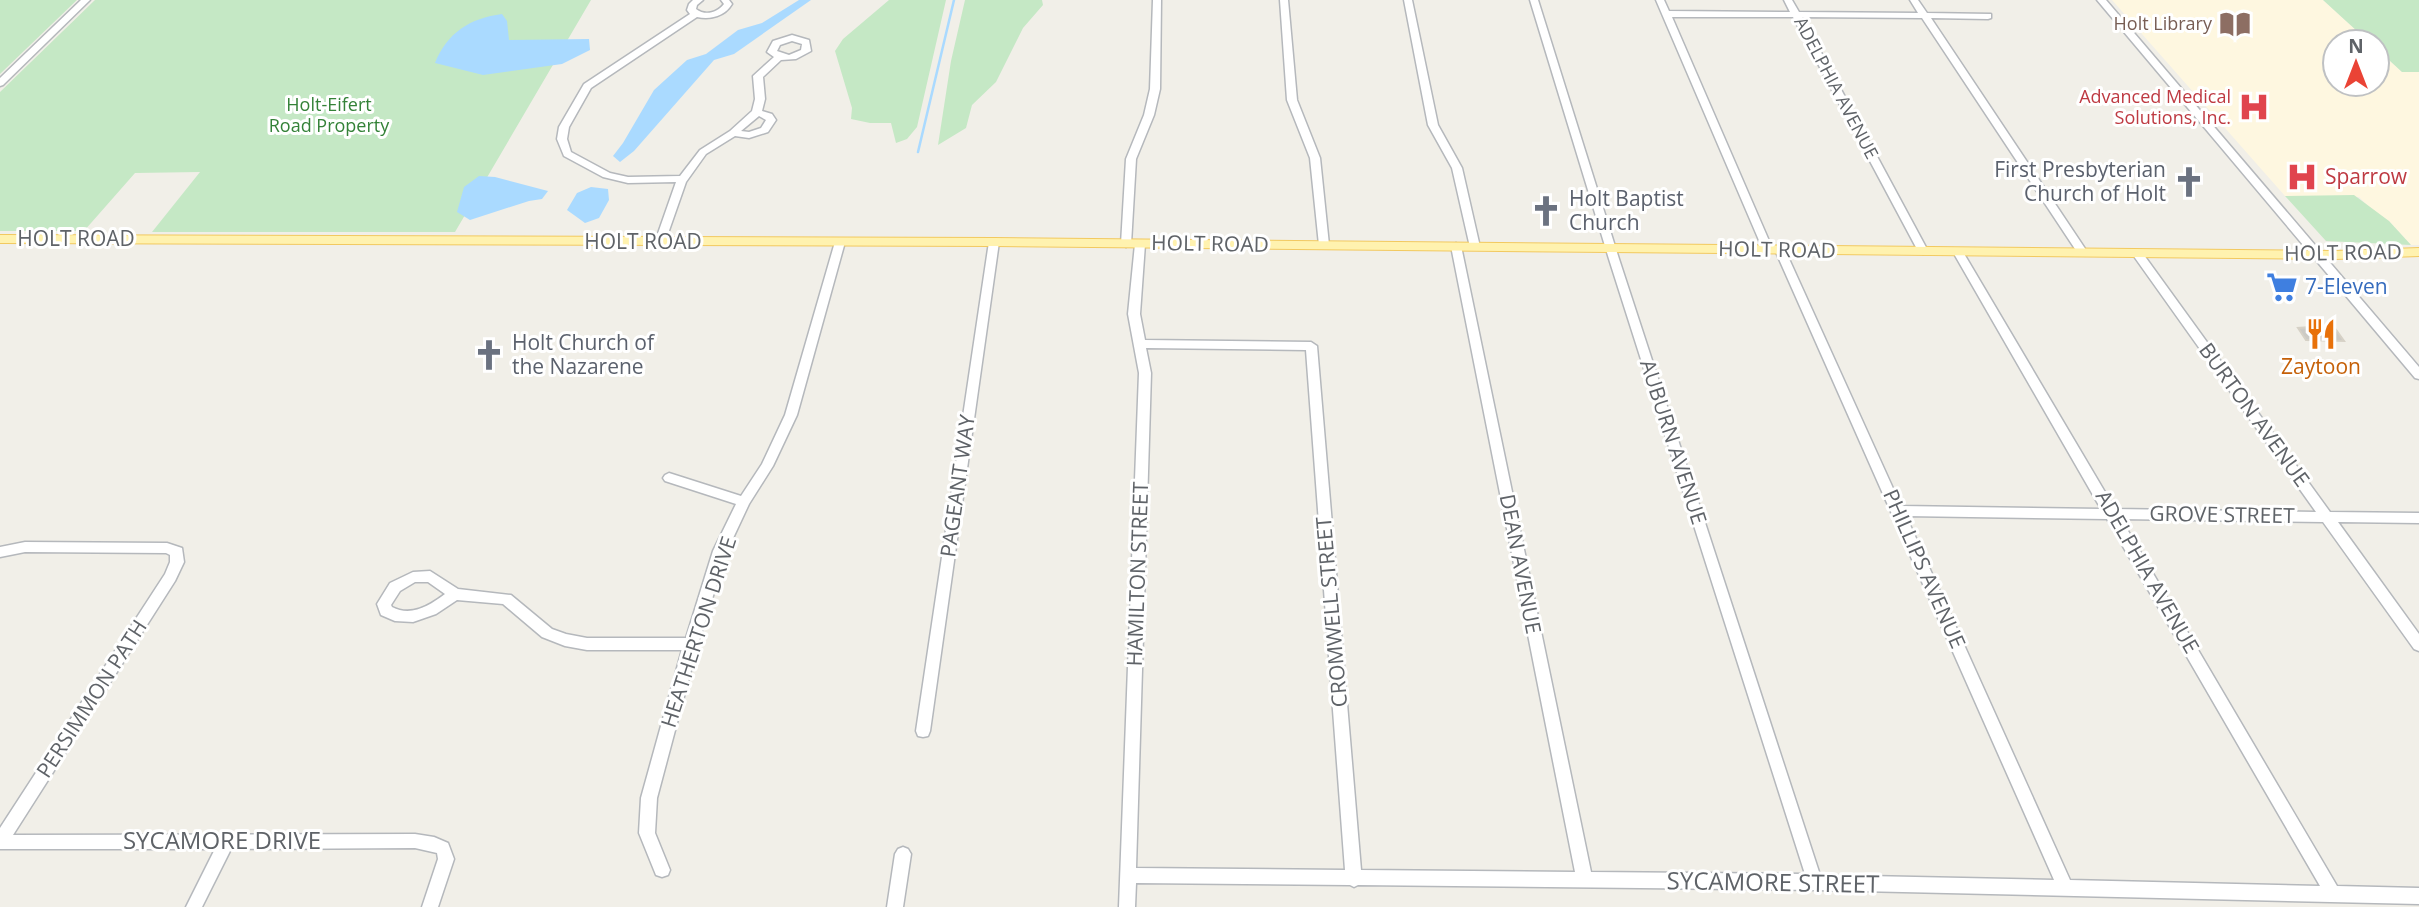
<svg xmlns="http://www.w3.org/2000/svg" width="2419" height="907" font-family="'Open Sans',sans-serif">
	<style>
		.commercial { fill: #fef7e0 }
		.green { fill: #c5e8c5 }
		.water { fill: #aadaff }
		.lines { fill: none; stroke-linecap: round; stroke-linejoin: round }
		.stream { stroke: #aadaff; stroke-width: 2.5 }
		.building { fill: #cccac5; stroke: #d6d1c6; stroke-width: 2 }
		.minor-casing { stroke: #b5b8bc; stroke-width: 3 }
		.major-casing { stroke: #f2c960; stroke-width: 2 }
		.minor { fill: #fff; fill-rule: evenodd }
		.major { fill: #fff2af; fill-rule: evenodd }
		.labels { text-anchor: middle; stroke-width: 6; stroke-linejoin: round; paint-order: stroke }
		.far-education-label { font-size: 18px; fill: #785e54; stroke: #fff; text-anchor: end }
		.far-street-label { font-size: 18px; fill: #5f6368; stroke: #fff }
		.far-health-label { font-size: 18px; fill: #be3a42; stroke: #fff; text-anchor: end }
		.far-park-label { font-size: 18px; fill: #348238; stroke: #fff }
		.worship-label { font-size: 21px; fill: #5b616d; stroke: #fff; text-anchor: start }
		.health-label { font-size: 21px; fill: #be3a42; stroke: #fff; text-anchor: start }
		.street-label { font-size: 21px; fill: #5f6368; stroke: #fff }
		.shop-label { font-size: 21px; fill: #366cbe; stroke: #fff; text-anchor: start }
		.food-label { font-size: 21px; fill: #c56008; stroke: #fff }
		.near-street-label { font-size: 24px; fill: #5f6368; stroke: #fff }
	</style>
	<rect width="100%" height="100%" fill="#f1efe8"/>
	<!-- commercial -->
	<path class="commercial" d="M2112,0H2323L2369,42H2335V84H2377V49L2402,72H2419V245H2411L2389,221L2376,214L2359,197L2285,196Z"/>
	<!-- green -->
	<path class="green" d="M0,0H77L0,74Z
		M95,0H591L455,232H152L200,172L135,173L84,231H0V92Z
		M889,0H946L917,127L907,139L896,143L891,123H870L851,119L852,108L835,51L843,39Z
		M965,0H1042L1043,5L1023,28L996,82L972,105L966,128L938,145L951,61Z
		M2323,0H2419V72H2402L2377,49V42H2369Z
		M2354,195L2389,221L2411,245L2326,241L2285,196Z"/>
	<!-- water -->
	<path class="water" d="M799,0H811L734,54L714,60L634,151L620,162L613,156L623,143L654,90L687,60L706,54L738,30L762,23Z
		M502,14L507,21L509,40L589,39L590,50L562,64L483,75L435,63C447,33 470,18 502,14Z
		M479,176L495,177L548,191L542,199L529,201L470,220L457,212L464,187Z
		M591,187L608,189L609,200L599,218L585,223L567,210L577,193Z"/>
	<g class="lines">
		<!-- stream -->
		<path class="stream" d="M918,152L954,0"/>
	</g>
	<!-- building -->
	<path class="building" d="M2312,327H2334L2344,341L2306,340L2298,328Z"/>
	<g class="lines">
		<defs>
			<path id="minor" d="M81,0H90L3,85L0,86V78Z
				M693,0H703L697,5L696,9C705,16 717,13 724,4L721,0H729L732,4C725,16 711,20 697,17L591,88L569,127L567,139L571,152L610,173L628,177L680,176L700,150L730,131L752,111L755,99L753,76L774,57L767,52L773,41L792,35L809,40L811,51L796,59L781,60L763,77L765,99L762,111L772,114L776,120L768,132L749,138L735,136L706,154L686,182L665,242L660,245L655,242L676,182L628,183L603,177L564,156L557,139L559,127L584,84L690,14L687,10L689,4ZM792,41L802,44L801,50L789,55L777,51L780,45ZM759,116L766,120L761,128L749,132L741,131Z
				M1153,0H1161L1160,89L1154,115L1136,159L1131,244L1126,247L1121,244L1126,159L1144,115L1150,89Z
				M1280,0H1288L1297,100L1320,158L1329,245L1324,248L1319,245L1310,158L1287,100Z
				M1404,0H1412L1438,125L1462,168L1480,247L1479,249H1471L1470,247L1452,168L1428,125Z
				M1530,0H1538L1619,259L1820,875L2054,880L1775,250L1780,247L1785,250L1901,506L2101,509L1953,252L1958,249L1963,252L2115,509L2316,512L2133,255L2132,253L2133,251H2141L2330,512L2419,513V523L2338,522L2419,634V651L2414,649L2323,522L2121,519L2337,886L2419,888V904L1815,890L1358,885L1354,887L1350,885L1136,883L1135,907H1119L1139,373L1128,314L1135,244L1140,241L1145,244L1140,314L1145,340L1311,342L1317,346L1361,870L1575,872L1451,246L1456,243L1461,246L1591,872L1805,874L1609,259ZM1146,348L1306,350L1345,870L1136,868L1151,373ZM1906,516L2107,519L2320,886L2070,880Z
				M1656,0H1664L1669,11L1790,12L1784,0H1792L1799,12L1918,13L1910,0H1918L1927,13L1991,14V18L1988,19L1931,18L2088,253L2087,255H2079L1922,18L1802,17L1928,251L1923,254L1918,251L1793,17H1672L1773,250L1772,252H1764Z
				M2097,0H2106L2419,367V379L2415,378Z
				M840,239L845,242L797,415L773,466L749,504L727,551L698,644L657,798L655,833L670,870L668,875L662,877L656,875L639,833L641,798L682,650H587L565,646L542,637L503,604L457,600L436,614L413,622L395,621L381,615L377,604L390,583L413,572L430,571L458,589L511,595L552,629L566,634L587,638H686L713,551L736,504L665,481L663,478L665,475L669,473L741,496L762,464L785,415L835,242ZM415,582H428L445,594C429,606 411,617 392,607L391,605L400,591Z
				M994,239L999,242L930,731L928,736L923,737L918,736L916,731L989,242Z
				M25,542L167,543L182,548L184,562L175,581L13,835L415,834L434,837L448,843L454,859L438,907H422L438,859L437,853L415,848L231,849L202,907H186L215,849H0V828L165,574L170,562V555L166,553L25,552L0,557V547Z
				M903,847L908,849L911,854L903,907H887L895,854L898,849Z"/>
			<path id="major" d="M0,235L994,238L2335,251L2419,248V256L2335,259L994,246L0,243Z"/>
		</defs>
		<!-- minor casing -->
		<use href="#minor" class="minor-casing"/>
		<!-- major casing -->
		<use href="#major" class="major-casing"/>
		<!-- minor -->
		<use href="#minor" class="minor"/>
		<!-- major -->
		<use href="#major" class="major"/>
	</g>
	<!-- icons -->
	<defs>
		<symbol id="library-bare" viewBox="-9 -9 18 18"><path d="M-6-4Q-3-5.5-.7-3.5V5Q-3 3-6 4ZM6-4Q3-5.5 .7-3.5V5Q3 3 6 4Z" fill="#8d6e63" stroke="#fff" stroke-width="2.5" paint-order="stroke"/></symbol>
		<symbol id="hospital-bare" viewBox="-9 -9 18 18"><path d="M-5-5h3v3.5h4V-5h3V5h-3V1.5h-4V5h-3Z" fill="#e0444e" stroke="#fff" stroke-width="2.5" paint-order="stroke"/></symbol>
		<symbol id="church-bare" viewBox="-9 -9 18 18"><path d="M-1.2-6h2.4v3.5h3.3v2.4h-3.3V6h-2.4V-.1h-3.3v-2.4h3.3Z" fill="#6b7280" stroke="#fff" stroke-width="2.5" paint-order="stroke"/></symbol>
		<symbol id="supermarket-bare" viewBox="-9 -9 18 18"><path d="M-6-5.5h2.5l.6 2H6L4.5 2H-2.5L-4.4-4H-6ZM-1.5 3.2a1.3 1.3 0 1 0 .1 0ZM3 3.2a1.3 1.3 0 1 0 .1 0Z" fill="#3f7fe0" stroke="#fff" stroke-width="2.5" paint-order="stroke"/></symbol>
		<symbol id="restaurant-bare" viewBox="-9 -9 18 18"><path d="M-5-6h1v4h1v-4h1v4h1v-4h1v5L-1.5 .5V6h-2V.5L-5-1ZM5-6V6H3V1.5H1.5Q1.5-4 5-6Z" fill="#e8710a" stroke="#fff" stroke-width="2.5" paint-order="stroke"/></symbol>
	</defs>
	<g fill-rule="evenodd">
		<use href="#library-bare" x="2213" y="2" width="44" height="44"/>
		<use href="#hospital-bare" x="2232" y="85" width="44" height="44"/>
		<use href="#hospital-bare" x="2280" y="155" width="44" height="44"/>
		<use href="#church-bare" x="2167" y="160" width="44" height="44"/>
		<use href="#church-bare" x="1524" y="189" width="44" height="44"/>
		<use href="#supermarket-bare" x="2260" y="265" width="44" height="44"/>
		<use href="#restaurant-bare" x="2299" y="312" width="44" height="44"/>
		<use href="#church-bare" x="467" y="333" width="44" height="44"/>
	</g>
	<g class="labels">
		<!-- far-education labels -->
		<g class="far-education-label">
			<text x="2212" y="30">Holt Library</text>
		</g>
		<!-- far-street labels -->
		<g class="far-street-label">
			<text transform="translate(1836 88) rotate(62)" y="6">ADELPHIA AVENUE</text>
		</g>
		<!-- far-health labels -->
		<g class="far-health-label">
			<text x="2231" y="103">Advanced Medical<tspan x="2231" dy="21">Solutions, Inc.</tspan></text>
		</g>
		<!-- far-park labels -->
		<g class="far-park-label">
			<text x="329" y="111">Holt-Eifert<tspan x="329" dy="21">Road Property</tspan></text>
		</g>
		<!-- worship labels -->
		<g class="worship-label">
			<text x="2166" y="177" text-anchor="end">First Presbyterian<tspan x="2166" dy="24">Church of Holt</tspan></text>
			<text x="1569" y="206">Holt Baptist<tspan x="1569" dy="24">Church</tspan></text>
			<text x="512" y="350">Holt Church of<tspan x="512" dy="24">the Nazarene</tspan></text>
		</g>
		<!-- health labels -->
		<g class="health-label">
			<text x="2325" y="184">Sparrow</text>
		</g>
		<!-- street labels -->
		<g class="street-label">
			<text x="76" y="246">HOLT ROAD</text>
			<text x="643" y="249">HOLT ROAD</text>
			<text transform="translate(1210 244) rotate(1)" y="7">HOLT ROAD</text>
			<text transform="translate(1777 250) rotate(1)" y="7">HOLT ROAD</text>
			<text transform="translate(2343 253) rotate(-1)" y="7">HOLT ROAD</text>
			<text transform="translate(2254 415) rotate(54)" y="7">BURTON AVENUE</text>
			<text transform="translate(1673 442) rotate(72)" y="7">AUBURN AVENUE</text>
			<text transform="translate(958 486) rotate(-82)" y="7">PAGEANT WAY</text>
			<text transform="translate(2222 515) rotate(1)" y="7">GROVE STREET</text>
			<text transform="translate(1520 564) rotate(79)" y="7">DEAN AVENUE</text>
			<text transform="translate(1924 569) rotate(66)" y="7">PHILLIPS AVENUE</text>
			<text transform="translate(2147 572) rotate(60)" y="7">ADELPHIA AVENUE</text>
			<text transform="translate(1138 574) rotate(-88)" y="7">HAMILTON STREET</text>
			<text transform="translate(1332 612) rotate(-95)" y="7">CROMWELL STREET</text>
			<text transform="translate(699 632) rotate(-72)" y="7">HEATHERTON DRIVE</text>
			<text transform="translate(92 699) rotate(-57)" y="7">PERSIMMON PATH</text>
		</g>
		<!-- shop labels -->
		<g class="shop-label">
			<text x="2305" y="294">7-Eleven</text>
		</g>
		<!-- food labels -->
		<g class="food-label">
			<text x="2321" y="374">Zaytoon</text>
		</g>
		<!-- near-street labels -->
		<g class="near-street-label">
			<text x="222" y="849">SYCAMORE DRIVE</text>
			<text transform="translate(1773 883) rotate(1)" y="8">SYCAMORE STREET</text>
		</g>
	</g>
	<!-- north arrow -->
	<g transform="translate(2356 63)"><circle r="33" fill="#ffffff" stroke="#bfc1c3" stroke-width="2"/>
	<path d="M0-5L12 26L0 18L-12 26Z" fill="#ea4335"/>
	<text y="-10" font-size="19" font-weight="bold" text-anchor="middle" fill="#5f6368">N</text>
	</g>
</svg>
